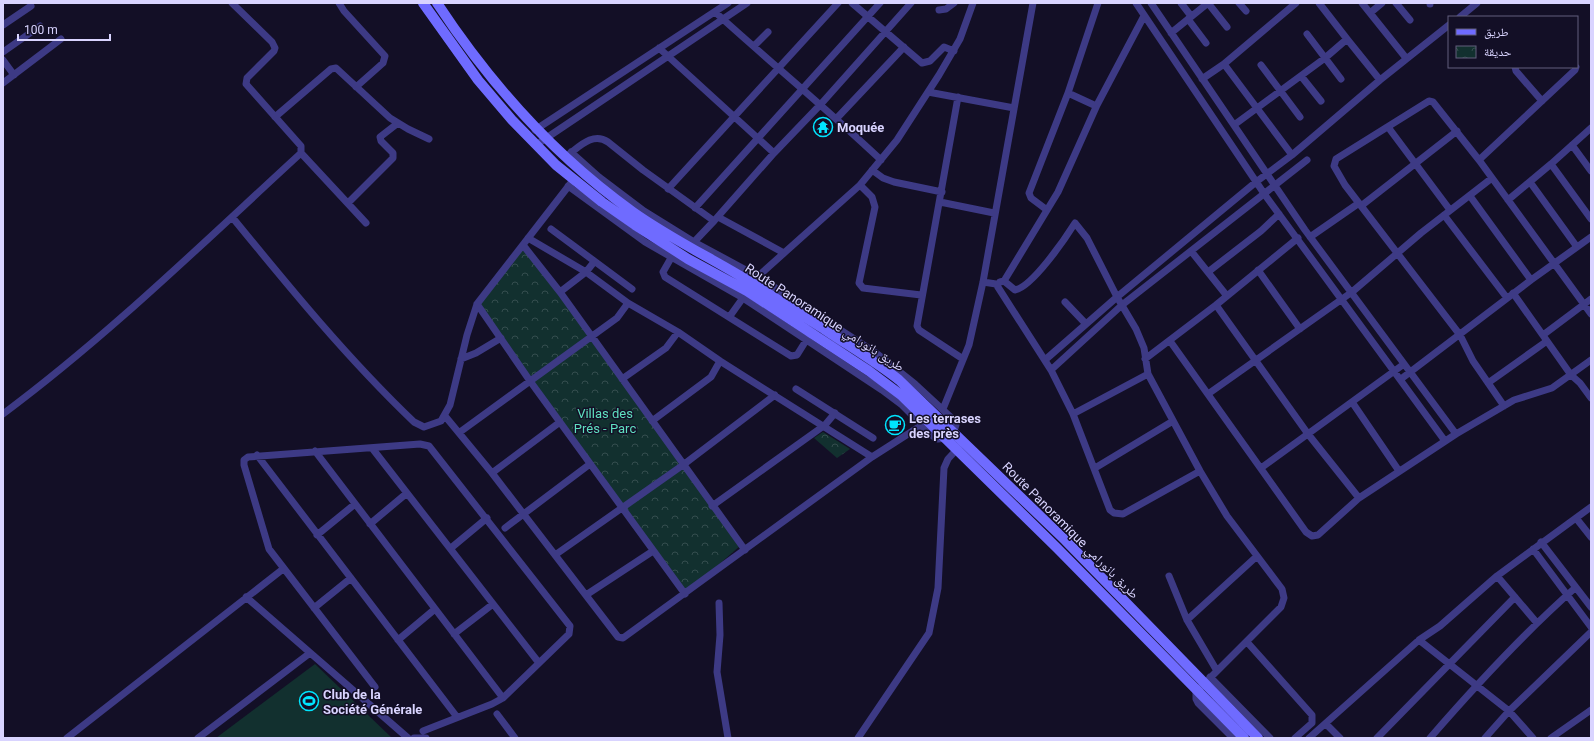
<svg xmlns="http://www.w3.org/2000/svg" width="1594" height="741" font-family="Roboto,'Noto Naskh Arabic',sans-serif">
	<style>
		.park { fill: url(#park-crowns) }
		.pitch { fill: #12302f }
		.lines { fill: none; stroke-linecap: round; stroke-linejoin: round }
		.street { stroke: #3d3a85; stroke-width: 7 }
		.secondary { stroke: #6f6bff; stroke-width: 10 }
		.labels { text-anchor: middle; stroke-width: 3; stroke-linejoin: round; paint-order: stroke }
		.poi-label { font-size: 13px; font-weight: bold; fill: #d9d4ff; stroke: #130f26; text-anchor: start }
		.street-label { font-size: 13px; fill: #d9d4ff; stroke: #130f26 }
		.park-label { font-size: 13px; fill: #5fe0c0; stroke: #130f26 }
	</style>
	<defs>
		<pattern id="park-crowns" width="20" height="18" patternUnits="userSpaceOnUse"><rect width="20" height="18" fill="#12302f"/><path d="M2 6a3 3 0 1 1 6 0M12 15a3 3 0 1 1 6 0" fill="none" stroke="#344d4e"/></pattern>
	</defs>
	<rect width="100%" height="100%" fill="#130f26"/>
	<!-- park -->
	<path class="park" d="M523,245L741,545L685,594L477,304Z
		M823,432L850,449L837,458L814,438Z"/>
	<!-- pitch -->
	<path class="pitch" d="M315,664L392,738H216Z"/>
	<g class="lines">
		<!-- street -->
		<path class="street" d="M339,3L344,11L385,56L383,63L356,87
			M852,3L922,63L930,61L944,47L954,51
			M1136,3L1265,195L1445,441
			M1151,3L1305,230L1456,434
			M1181,3L1191,16
			M1208,3L1227,27
			M1239,3L1246,11
			M1319,3L1347,39
			M1362,3L1406,58
			M1396,3L1410,20
			M1430,3V4
			M939,10L946,9L954,3
			M715,12C770,62 827,109 881,160
			M1370,13L1382,3
			M1460,17L1477,3
			M1188,19L1206,43
			M3,25L31,6
			M1171,33L1208,3
			M1307,34L1341,79
			M754,46L768,32
			M659,48L774,153
			M3,52L40,26
			M3,60L14,75
			M1261,65L1300,117
			M1515,67L1516,71L1542,101
			M1301,76L1321,101
			M1202,79L1224,64
			M3,83L61,39
			M928,92L1014,108
			M1068,93L1094,105H1097L1144,16
			M958,97L917,326L919,330L963,359
			M275,117L331,69L336,68L390,118L408,129L429,139
			M837,118L904,47
			M1234,125L1325,58L1347,39L1380,80
			M1388,127L1450,210
			M535,130L728,3
			M536,145L747,3
			M1572,145L1591,171
			M571,152L599,177L644,211L694,242L757,276L876,353L915,384L955,421L956,425L954,431
			M301,153L366,223
			M568,155C580,146 593,132 608,142L643,170L714,221L694,242
			M1292,155L1224,64L1296,3
			M1479,160L1575,70L1576,67
			M1551,164L1591,219
			M872,170L883,178L894,182L942,192
			M1530,182L1577,247
			M568,186L645,242L743,298L882,390L902,405L934,437L938,439L946,438
			M668,189L838,3
			M1470,196L1531,280
			M1508,200L1551,164L1591,128
			M940,202L994,213
			M348,203L393,158V153L381,141L380,137L398,123
			M1361,206L1457,131
			M695,208L880,3
			M1047,210L1031,198L1029,193L1068,93L1098,3
			M1444,215L1507,298
			M232,217C290,288 348,359 414,422L424,427L441,421L450,405L467,335L477,304L574,179
			M718,217L784,253
			M714,221L774,153L821,104L911,3
			M551,229L632,289
			M1310,237L1359,203
			M528,238L586,272L628,303L678,332L720,361L872,457
			M523,245L560,292L745,550
			M1191,251L1227,296
			M671,258L663,272L665,277L791,356L797,355L807,339
			M1258,270L1300,329
			M1208,272L1261,231L1279,214
			M755,279L860,185
			M1004,281L1015,290C1032,287 1065,239 1075,223L1087,238L1117,297L1136,329L1144,348L1148,374L1200,471L1227,516L1282,589L1284,598L1281,607L1196,692V699L1198,703L1233,738
			M983,282L996,284L1051,370L1073,414L1110,510L1114,513L1123,514L1200,471
			M1000,282L1004,281L1058,192L1097,105
			M560,292L586,272L594,262
			M1513,293L1571,375L1580,383L1591,398
			M921,295L863,288L859,283L875,207L872,197L860,185L897,140L939,75L960,39L973,3
			M1065,302L1086,324
			M477,304L530,381L685,594
			M1216,305L1308,434L1359,498
			M730,316L745,295
			M1543,335L1591,299
			M1170,341L1306,532L1312,536L1318,535L1359,498L1456,434L1514,400L1552,388L1591,360
			M461,359L476,353L501,338
			M1145,359L1216,305L1298,238
			M1045,360L1117,297L1256,182L1292,155L1380,80L1449,25
			M1051,370L1122,305L1307,160
			M622,379L666,348L678,332
			M1401,379L1531,280L1591,237
			M1488,383L1547,341
			M796,389L873,438
			M1208,394L1352,292L1421,233L1492,178
			M1352,402L1399,471
			M1504,406L1473,361L1460,335L1345,185L1334,166L1336,159L1429,101L1433,102L1479,160L1591,314
			M943,409L969,345L983,282L1033,3
			M3,414C109,335 204,242 301,153V146L246,84L247,78L274,51L275,48L272,42L232,3
			M1073,414L1148,374
			M445,416L492,473L618,637L623,638L872,457L922,425
			M652,421L711,377L720,361
			M460,432L617,318L628,303
			M372,448L539,663
			M315,451L503,698
			M257,455L457,717
			M1095,468L1173,421
			M1261,468L1404,364
			M492,473L560,422
			M712,506L825,425L835,413
			M1576,518L1591,537
			M370,524L407,493
			M505,528L590,464
			M317,535L355,504
			M1541,542L1591,607
			M451,548L487,518
			M1533,549L1591,627
			M555,555L683,465L775,395
			M1169,576L1187,620L1217,671
			M1497,576L1537,623
			M586,595L653,551
			M246,597L408,738
			M719,603L720,635L717,672L728,738
			M314,608L351,578
			M1187,620L1256,557
			M454,634L493,604
			M398,640L435,609
			M1419,640L1509,711L1533,738
			M1247,642L1312,715V723L1295,738
			M1210,677L1270,738
			M375,687L269,549L244,465V460L248,457L420,444L429,446L570,626L569,634L503,698L492,704L423,731
			M497,714L515,738
			M1326,724L1340,738
			M67,738L283,569
			M198,738L310,653
			M414,738H426
			M858,738L929,633L938,588L944,468L948,459L960,446
			M1309,738L1419,640L1440,626L1497,576L1591,507
			M1377,738L1515,597
			M1430,738C1476,685 1523,634 1575,588
			M1485,738L1509,711L1591,632
			M1551,738L1591,710"/>
		<!-- secondary -->
		<path class="secondary" d="M423,3L478,80L512,120L556,165L602,202L635,225L688,259L747,291L869,371L901,395L1057,548L1244,738
			M437,3C491,85 553,155 633,212C671,239 713,259 752,283C776,298 800,314 824,329C849,346 875,361 899,380L1065,540L1258,738"/>
	</g>
	<!-- icons -->
	<defs>
		<symbol id="temple-ring" viewBox="-11 -11 22 22"><circle r="9.5" fill="#130f26" stroke="#00e5ff" stroke-width="1.5"/><path d="M0-6L5-2H3V0L6.5 2.5H4V6H1.5V3h-3V6H-4V2.5H-6.5L-3 0V-2H-5Z" fill="#00e5ff"/></symbol>
		<symbol id="cafe-ring" viewBox="-11 -11 22 22"><circle r="9.5" fill="#130f26" stroke="#00e5ff" stroke-width="1.5"/><path d="M-5.5-4.5H6V0H3Q3 3.5 0 3.5H-2.5Q-5.5 3.5-5.5 0ZM3-3.2v2h1.7v-2ZM-6 4.5H4V6H-6Z" fill="#00e5ff"/></symbol>
		<symbol id="stadium-ring" viewBox="-11 -11 22 22"><circle r="9.5" fill="#130f26" stroke="#00e5ff" stroke-width="1.5"/><path d="M0-5a6.5 5 0 1 0 0 10a6.5 5 0 1 0 0-10ZM-3.5-1.8h7v3.6h-7Z" fill="#00e5ff"/></symbol>
	</defs>
	<g fill-rule="evenodd">
		<use href="#temple-ring" x="812" y="116" width="22" height="22"/>
		<use href="#cafe-ring" x="884" y="414" width="22" height="22"/>
		<use href="#stadium-ring" x="298" y="690" width="22" height="22"/>
	</g>
	<g class="labels">
		<!-- poi labels -->
		<g class="poi-label">
			<text x="837" y="132">Moquée</text>
			<text x="909" y="423">Les terrases<tspan x="909" dy="15">des près</tspan></text>
			<text x="323" y="699">Club de la<tspan x="323" dy="15">Société Générale</tspan></text>
		</g>
		<!-- street labels -->
		<g class="street-label">
			<text transform="translate(825 317) rotate(33)" y="5">Route Panoramique طريق بانورامي</text>
			<text transform="translate(1071 530) rotate(45)" y="5">Route Panoramique طريق بانورامي</text>
		</g>
		<!-- park labels -->
		<g class="park-label">
			<text x="605" y="418">Villas des<tspan x="605" dy="15">Prés - Parc</tspan></text>
		</g>
	</g>
	<!-- border -->
	<rect width="1594" height="741" fill="none" stroke="#d9d4ff" stroke-width="8"/>
	<!-- legend -->
	<rect x="1448" y="16" width="130" height="52" fill="#130f26" stroke="#625e7d"/>
	<rect x="1456" y="29" width="20" height="6" fill="#6f6bff" stroke="#625e7d"/>
	<text x="1484" y="36" font-size="12" fill="#d9d4ff">طريق</text>
	<rect x="1456" y="46" width="20" height="12" fill="url(#park-crowns)" stroke="#625e7d"/>
	<text x="1484" y="56" font-size="12" fill="#d9d4ff">حديقة</text>
	<!-- scale -->
	<path d="M18 34v6h92v-6" fill="none" stroke="#d9d4ff" stroke-width="2"/>
	<text x="24" y="34" font-size="12" fill="#d9d4ff" stroke="#130f26" stroke-width="3" paint-order="stroke">100 m</text>
</svg>
